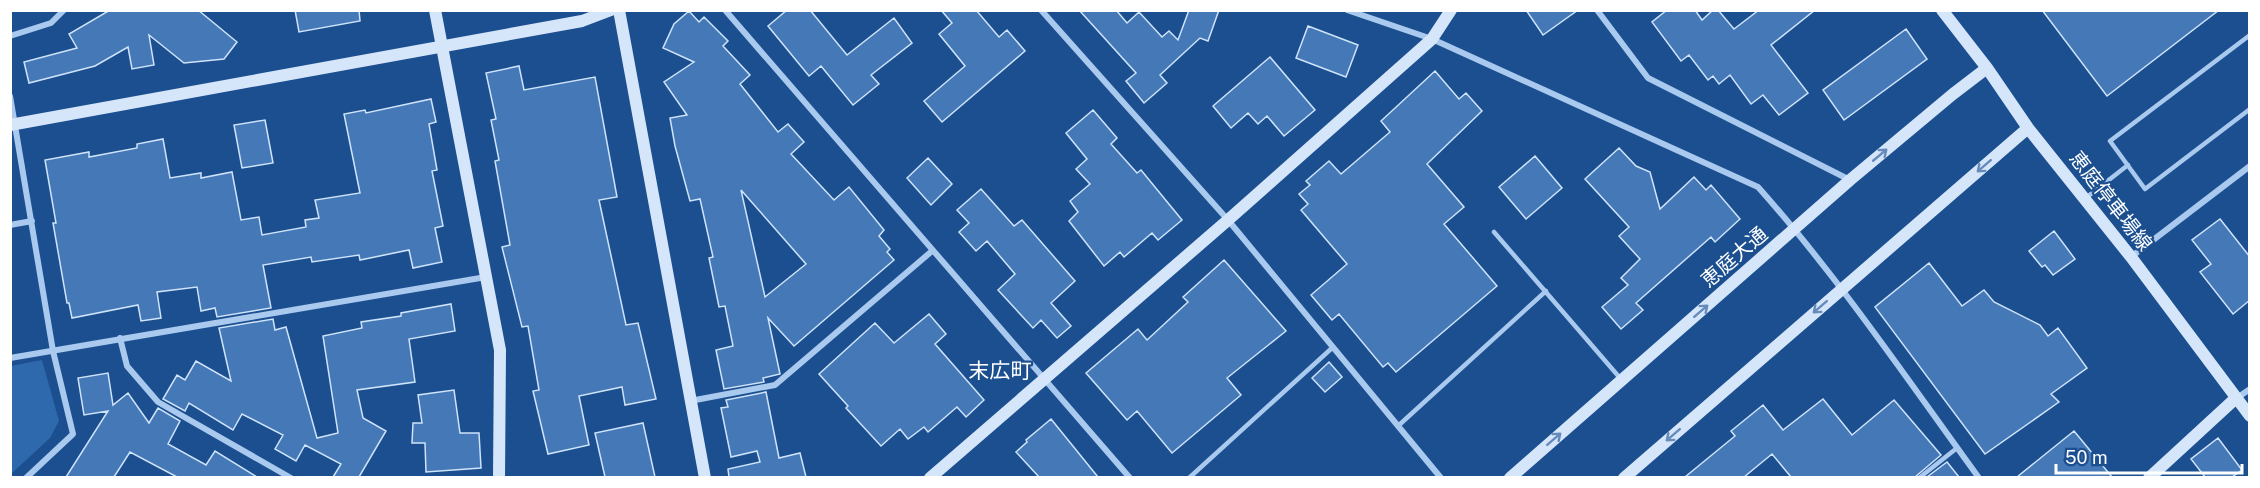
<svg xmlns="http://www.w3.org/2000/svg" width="2260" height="488" font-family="'Public Sans','Noto Sans JP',sans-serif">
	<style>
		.green { fill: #2e69ad }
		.building { fill: #4478b7; stroke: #cfe3fa; stroke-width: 1.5; fill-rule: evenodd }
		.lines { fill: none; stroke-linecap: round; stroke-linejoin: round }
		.lane { stroke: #a9c9ee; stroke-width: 4.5 }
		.street { stroke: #a9c9ee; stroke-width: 6 }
		.secondary { stroke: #d6e6fa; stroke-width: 12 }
		.oneway { stroke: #668bba }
		.labels { text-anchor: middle; stroke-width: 4.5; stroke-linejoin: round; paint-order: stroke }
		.street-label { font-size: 20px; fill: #fff; stroke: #1b4f8f }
		.neighbourhood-label { font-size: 21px; fill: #fff; stroke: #1b4f8f }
	</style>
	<rect width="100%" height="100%" fill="#1b4f8f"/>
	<!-- green -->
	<path class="green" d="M42,360L59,421L50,438L11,474V366Z"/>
	<!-- building -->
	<path class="building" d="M110,10H198L237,42L224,59L184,63L149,35L154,65L132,69L128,47L95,66L29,83L24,62L77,48L69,34Z
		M295,10H359L360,21L299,32Z
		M787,10H810L847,55L894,18L912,43L871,75L879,84L853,105L821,66L809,76L768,26Z
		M941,10H976L999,37L1007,30L1025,51L942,122L924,101L965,66L939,34L952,23Z
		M1079,10H1116L1127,23L1139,12L1162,37L1169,31L1178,40L1189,10H1219L1208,41L1200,38L1160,75L1167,83L1144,103L1126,81L1136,73Z
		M1526,10H1578L1543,35Z
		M1667,10H1695L1702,20L1713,10H1718L1734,29L1759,10H1815L1771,45L1808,93L1779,115L1763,95L1751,104L1730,75L1719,84L1713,76L1708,80L1689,55L1681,61L1652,22Z
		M2042,10H2219L2107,96Z
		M689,11L699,22L704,17L728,41L723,46L750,75L740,84L778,132L788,124L804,142L791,154L834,200L849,187L884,230L879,236L890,249L887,252L894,260L794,346L768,318L780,374L763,378L764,382L724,389L716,350L733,346L725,306L719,307L709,258L713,257L700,199L690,201L675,146L670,118L687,115L664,82L694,62L663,48L674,24ZM741,190L806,264L765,297Z
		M1308,26L1358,45L1346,77L1296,58Z
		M1906,29L1927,59L1844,120L1823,90Z
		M1270,57L1315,110L1284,136L1267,116L1258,124L1248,113L1231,128L1213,106Z
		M519,66L524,90L595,77L617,197L599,200L626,325L638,323L656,399L625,405L622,387L579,396L589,445L548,454L533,391L539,390L528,326L522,327L502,247L510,245L495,161L499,160L491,120L496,119L486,73Z
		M1435,71L1459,99L1466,93L1482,111L1427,164L1464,207L1444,224L1497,286L1396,372L1388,363L1383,367L1339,314L1332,320L1311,295L1347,264L1301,210L1308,204L1299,194L1310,185L1306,181L1329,161L1341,174L1390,132L1381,121Z
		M431,99L436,122L429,124L437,170L432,171L443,226L435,228L442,262L413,268L409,250L360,260L359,255L312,262L311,257L263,265L271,308L217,317L215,308L201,311L197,287L157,292L161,318L141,321L138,305L72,318L69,303H67L53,223H56L45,160L89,152V157L137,148V144L163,139L170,178L201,173V178L232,172L241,220L259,217L262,235L306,227L305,220L319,218L315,200L360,193L344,114L365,110L366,113Z
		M1093,110L1117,138L1111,144L1137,173L1141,170L1182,220L1158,240L1152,233L1124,257L1120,252L1104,266L1069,221L1078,212L1070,201L1090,184L1076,169L1087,159L1066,133Z
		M265,120L273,163L242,168L234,125Z
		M1619,148L1636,166L1650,172L1660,209L1694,177L1706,190L1711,185L1740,219L1715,242L1711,237L1636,303L1643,310L1621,329L1602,307L1628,285L1621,278L1640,259L1619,236L1629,227L1585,179Z
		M1535,156L1562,188L1526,219L1499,187Z
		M928,158L952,184L931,205L907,178Z
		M981,189L1014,226L1022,220L1075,281L1051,303L1071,326L1057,338L1041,320L1033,328L998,290L1015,274L987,241L976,251L959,232L969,223L957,210Z
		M2220,219L2250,257V300L2233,314L2200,272L2211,264L2192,240Z
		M2054,231L2075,259L2053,275L2045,265L2042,267L2029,251Z
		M1224,260L1286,331L1227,378L1241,395L1172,453L1137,411L1127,420L1086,373L1138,329L1147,340L1188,302L1183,297Z
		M1929,263L1962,306L1984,290L1994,302L2040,325L2048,336L2058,328L2087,368L2051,394L2059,402L1985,454L1875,307Z
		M451,304L455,331L409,339L415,382L357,390L363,418L386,431L359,477H333L341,464L305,445L296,461L275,449L283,435L242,414L233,430L189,403L185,411L163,399L177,375L185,380L196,361L231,381L219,328L273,319L275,330L286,327L317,438L338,433L323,336L362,328L361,322L401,316V313Z
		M929,314L946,334L935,344L984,400L966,417L957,407L928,432L924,427L908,439L900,429L881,446L846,408L848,406L819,374L875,323L894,343Z
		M1329,362L1342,377L1325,392L1312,378Z
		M108,373L113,405L128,393L149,423L158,408L180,421L168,444L206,465L215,451L257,477H177L130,452L114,477H66L108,411L84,415L78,378Z
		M454,390L460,433H479L481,468L426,472L425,443H412L413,423H422L418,395Z
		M766,392L779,458L800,453L806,477H729L728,469L760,462L757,451L731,457L721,408L728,407L726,400Z
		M1823,399L1852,435L1894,400L1941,455L1915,477H1791L1772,454L1744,477H1685L1735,436L1731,431L1763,405L1783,430Z
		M1051,419L1098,477H1039L1016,452L1027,442L1026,440Z
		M643,423L655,477H605L595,433Z
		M2074,431L2112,477H2017Z
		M2218,438L2242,470L2232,477H2205L2191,459Z
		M1947,462L1959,477H1927Z"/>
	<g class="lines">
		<!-- lane -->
		<path class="lane" d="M2250,35L2110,141L2145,189L2250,109
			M2087,197L2128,165
			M1494,232L1620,378
			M1398,426L1546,291
			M1189,478L1332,348
			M1919,478L1957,448"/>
		<!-- street -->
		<path class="street" d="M725,10L1130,478
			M1041,10L1228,220L1441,478
			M1347,10L1432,39L1758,187C1839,278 1907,379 1979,478
			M1597,10L1648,78L1850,180
			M10,36L51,23L64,10
			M10,96L53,351L73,434L26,478
			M10,225L32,221
			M2131,257L2250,166
			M120,338L127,366L158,402L291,478
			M10,358L486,277
			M2237,398L2250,389
			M690,401L775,385L932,251"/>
		<!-- secondary -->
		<path class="secondary" d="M435,10L500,350L499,478
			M619,10L705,478
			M1942,10L1987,68L2028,128L2131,257L2250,416
			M10,125L582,21L611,10
			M930,478L1228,220L1432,39L1451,10
			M1510,478L1850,180L1953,94L1987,68
			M1624,478L2028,128
			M2149,478L2236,398"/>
	</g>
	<!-- one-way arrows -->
	<defs><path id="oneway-shaft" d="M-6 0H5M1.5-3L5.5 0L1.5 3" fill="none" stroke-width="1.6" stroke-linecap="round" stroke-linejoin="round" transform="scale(1.5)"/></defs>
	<g class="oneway">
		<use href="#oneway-shaft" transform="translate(1880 155) rotate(-40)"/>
		<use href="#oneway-shaft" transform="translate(1984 166) rotate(139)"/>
		<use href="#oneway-shaft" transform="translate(1820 307) rotate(139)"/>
		<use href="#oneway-shaft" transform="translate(1701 311) rotate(-41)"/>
		<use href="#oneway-shaft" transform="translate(1673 435) rotate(139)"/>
		<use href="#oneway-shaft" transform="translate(1554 439) rotate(-41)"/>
	</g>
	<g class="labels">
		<!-- street labels -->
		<g class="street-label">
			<text transform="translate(2111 201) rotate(52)" y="7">恵庭停車場線</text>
			<text transform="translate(1734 257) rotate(-41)" y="7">恵庭大通</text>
		</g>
		<!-- neighbourhood labels -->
		<g class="neighbourhood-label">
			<text x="1000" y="378">末広町</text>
		</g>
	</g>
	<!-- border -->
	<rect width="2260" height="488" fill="none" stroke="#ffffff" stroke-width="24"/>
	<!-- scale -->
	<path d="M2056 464v9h186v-9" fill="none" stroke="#ffffff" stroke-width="3"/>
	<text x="2065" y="464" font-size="18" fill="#ffffff" stroke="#1b4f8f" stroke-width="4.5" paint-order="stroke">50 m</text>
</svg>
